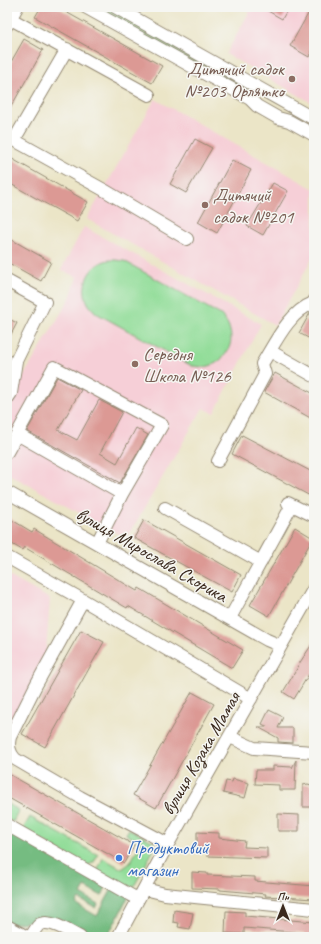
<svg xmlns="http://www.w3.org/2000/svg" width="321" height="944" font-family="Caveat,sans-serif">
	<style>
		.built { fill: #f6cfd7 }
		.green { fill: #92dd99; stroke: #66845c }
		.forest { fill: #75bc81; stroke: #587350 }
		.building { fill: #dc9994 }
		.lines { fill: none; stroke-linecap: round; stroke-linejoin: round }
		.minor-casing { stroke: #938872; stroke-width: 14 }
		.minor { stroke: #fff; stroke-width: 12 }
		.education-dot { fill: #8d6e63; stroke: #f6f6f2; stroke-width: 1.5 }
		.shop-dot { fill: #3f7fe0; stroke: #f6f6f2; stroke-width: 1.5 }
		.labels { text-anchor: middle; stroke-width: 3; stroke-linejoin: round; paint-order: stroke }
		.education-label { font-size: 19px; fill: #785e54; stroke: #f6f6f2; text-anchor: start }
		.street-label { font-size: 19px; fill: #3b2a1e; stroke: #f6f6f2 }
		.shop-label { font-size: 19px; fill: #366cbe; stroke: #f6f6f2; text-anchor: start }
	</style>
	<rect width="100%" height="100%" fill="#f6f6f2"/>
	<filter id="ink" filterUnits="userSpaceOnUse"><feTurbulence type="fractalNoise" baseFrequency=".025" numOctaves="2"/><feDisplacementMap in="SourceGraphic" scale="8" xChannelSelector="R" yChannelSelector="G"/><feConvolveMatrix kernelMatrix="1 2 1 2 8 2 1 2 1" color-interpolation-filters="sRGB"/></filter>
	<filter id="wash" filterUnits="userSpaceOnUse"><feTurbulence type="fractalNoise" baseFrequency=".012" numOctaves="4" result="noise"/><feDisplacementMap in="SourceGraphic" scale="16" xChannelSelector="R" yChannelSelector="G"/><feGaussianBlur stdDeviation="0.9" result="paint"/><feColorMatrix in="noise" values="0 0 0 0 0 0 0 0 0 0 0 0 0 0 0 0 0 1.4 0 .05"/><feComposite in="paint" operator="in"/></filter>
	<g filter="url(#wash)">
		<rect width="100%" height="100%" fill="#ebe5c7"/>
		<!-- built -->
		<path class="built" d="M252,7H314V104L226,54Z
			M155,99L314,189V255L275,325L87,219Z
			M84,227L261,324L214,413L203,408L127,538L105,527L7,473V404L70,298L77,277L61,270Z
			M7,575L50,599L46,652L7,740Z"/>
		<!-- green -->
		<path class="green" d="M110,7L209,61L203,70L105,16Z
			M212,63L255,88L249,97L206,73Z
			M115,260L124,261L221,315C225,320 229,324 230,331C235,348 220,367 202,367C199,367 195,366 192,366L96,313C94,310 91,308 89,305C79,289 87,267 105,261C108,260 112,260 115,260Z
			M7,804L19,810L13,822L7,819Z
			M30,817L98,855L94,862L85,867L23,829Z
			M129,829L154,842L153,851L131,892L97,872L103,858L122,869L130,863L141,843L126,834Z"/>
		<!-- forest -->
		<path class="forest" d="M13,831L106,887L102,896L85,887L81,894L98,904L96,908L79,899L76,904L97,916L113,887L129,896L107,937H87L55,921L45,920L10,924L7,922V837L9,836Z"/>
		<g id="blocks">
			<!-- building -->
			<path class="building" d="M41,7H57L162,66L152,83L35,17Z
				M261,7H289L282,19Z
				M312,7H314V47L309,57L290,46Z
				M24,39L43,50L7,114V69Z
				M195,139L212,148L186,193L170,184Z
				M7,156L88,202L77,221L7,182Z
				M232,160L251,170L217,233L198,222Z
				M273,183L288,191L263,235L247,226Z
				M7,237L51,262L41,281L7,262Z
				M314,311V341L299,333L310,313Z
				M7,318L17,323L7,342Z
				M275,373L314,394V420L264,392Z
				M57,377L81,390L58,430L77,440L99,400L122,412L100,453L117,463L136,428L148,435L120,483L27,431Z
				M242,435L314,473V498L232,454Z
				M7,517L32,532L34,529L137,591L139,588L243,650L232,668L128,606L127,608L24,547L22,550L7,541Z
				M144,520L241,575L232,592L134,538Z
				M295,527L313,538L269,616L250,605Z
				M81,630L104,642L45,747L22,734Z
				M314,641V671L311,676L309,674L294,699L283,692L298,667H297Z
				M192,692L214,704L156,808L133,795Z
				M269,710L283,717L278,728H293V743L278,742V738L258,727H266V726L262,724Z
				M296,760L295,790H279V785L255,784L256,770H273V766L292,767V768Z
				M7,773L134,845L124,863L7,797Z
				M233,779L249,783L245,798L223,793L226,781L232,782Z
				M308,784L311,785L314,790V807H303V785Z
				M278,814L299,815V831H278Z
				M197,832L219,833V838L245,841L244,847L267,848V858L207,856L208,848H197Z
				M192,872L207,873V875L255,877V881L314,886V899L265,896L266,894L220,890V889L192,888Z
				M174,910L193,913L190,929L178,927L179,923L173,922Z
				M226,911L245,912V916L314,922V937H305V933L244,928V934L225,933Z"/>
		</g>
	</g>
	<g filter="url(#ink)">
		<use href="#blocks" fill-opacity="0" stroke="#938872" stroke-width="1"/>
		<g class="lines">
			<defs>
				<path id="minor" d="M85,7L250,99L257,106L278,118L289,121L314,135
					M115,7L314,119
					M11,19L149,95
					M7,25L17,7
					M7,139L14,140L104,190L187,239
					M14,140L67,49
					M7,281L45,302L16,361L11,393L7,399
					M270,351L314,376
					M17,434L54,367L162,425L122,494
					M7,452L17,434L122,494L97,543
					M218,461L265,374L262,364C275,343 289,312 313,303L314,301
					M7,492L267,640L281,646
					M288,503L314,516
					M165,508L261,562
					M7,557L83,600L36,685L10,737C8,746 9,752 15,759L80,797L168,844
					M83,600L251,699
					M230,618L292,505
					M230,737L254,748L314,752
					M7,825L132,896L139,898
					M145,889L165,894L314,909
					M7,926L27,937
					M31,937C33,933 36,927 40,924C51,919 70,932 80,937
					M118,937L168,844L314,588"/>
			</defs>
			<!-- minor casing -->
			<use href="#minor" class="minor-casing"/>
			<!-- minor -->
			<use href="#minor" class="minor"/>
		</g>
	</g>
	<!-- markers -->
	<g class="education-dot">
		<circle cx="292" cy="79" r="4"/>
		<circle cx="205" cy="205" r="4"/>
		<circle cx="135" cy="364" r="4"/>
	</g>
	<circle class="shop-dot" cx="119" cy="858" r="4"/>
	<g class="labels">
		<!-- education labels -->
		<g class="education-label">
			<text x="284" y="75" text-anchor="end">Дитячий садок<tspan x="284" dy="22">№203 Орлятко</tspan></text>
			<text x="213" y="201">Дитячий<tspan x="213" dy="22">садок №201</tspan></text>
			<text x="143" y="360">Середня<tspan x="143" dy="22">Школа №126</tspan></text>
		</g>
		<!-- street labels -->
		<g class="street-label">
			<text transform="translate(152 554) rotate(30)" y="7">вулиця Мирослава Скорика</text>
			<text transform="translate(200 753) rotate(-60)" y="7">вулиця Козака Мамая</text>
		</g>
		<!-- shop labels -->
		<g class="shop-label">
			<text x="127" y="854">Продуктовий<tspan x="127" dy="22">магазин</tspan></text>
		</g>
	</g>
	<!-- margin -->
	<rect width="321" height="944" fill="none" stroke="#f6f6f2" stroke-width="24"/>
	<!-- north arrow -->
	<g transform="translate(283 906)" stroke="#f6f6f2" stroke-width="3" paint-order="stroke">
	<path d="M0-3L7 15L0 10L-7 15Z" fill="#3b2a1e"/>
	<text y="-6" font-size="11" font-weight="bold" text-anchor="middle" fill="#3b2a1e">Пн</text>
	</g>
</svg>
